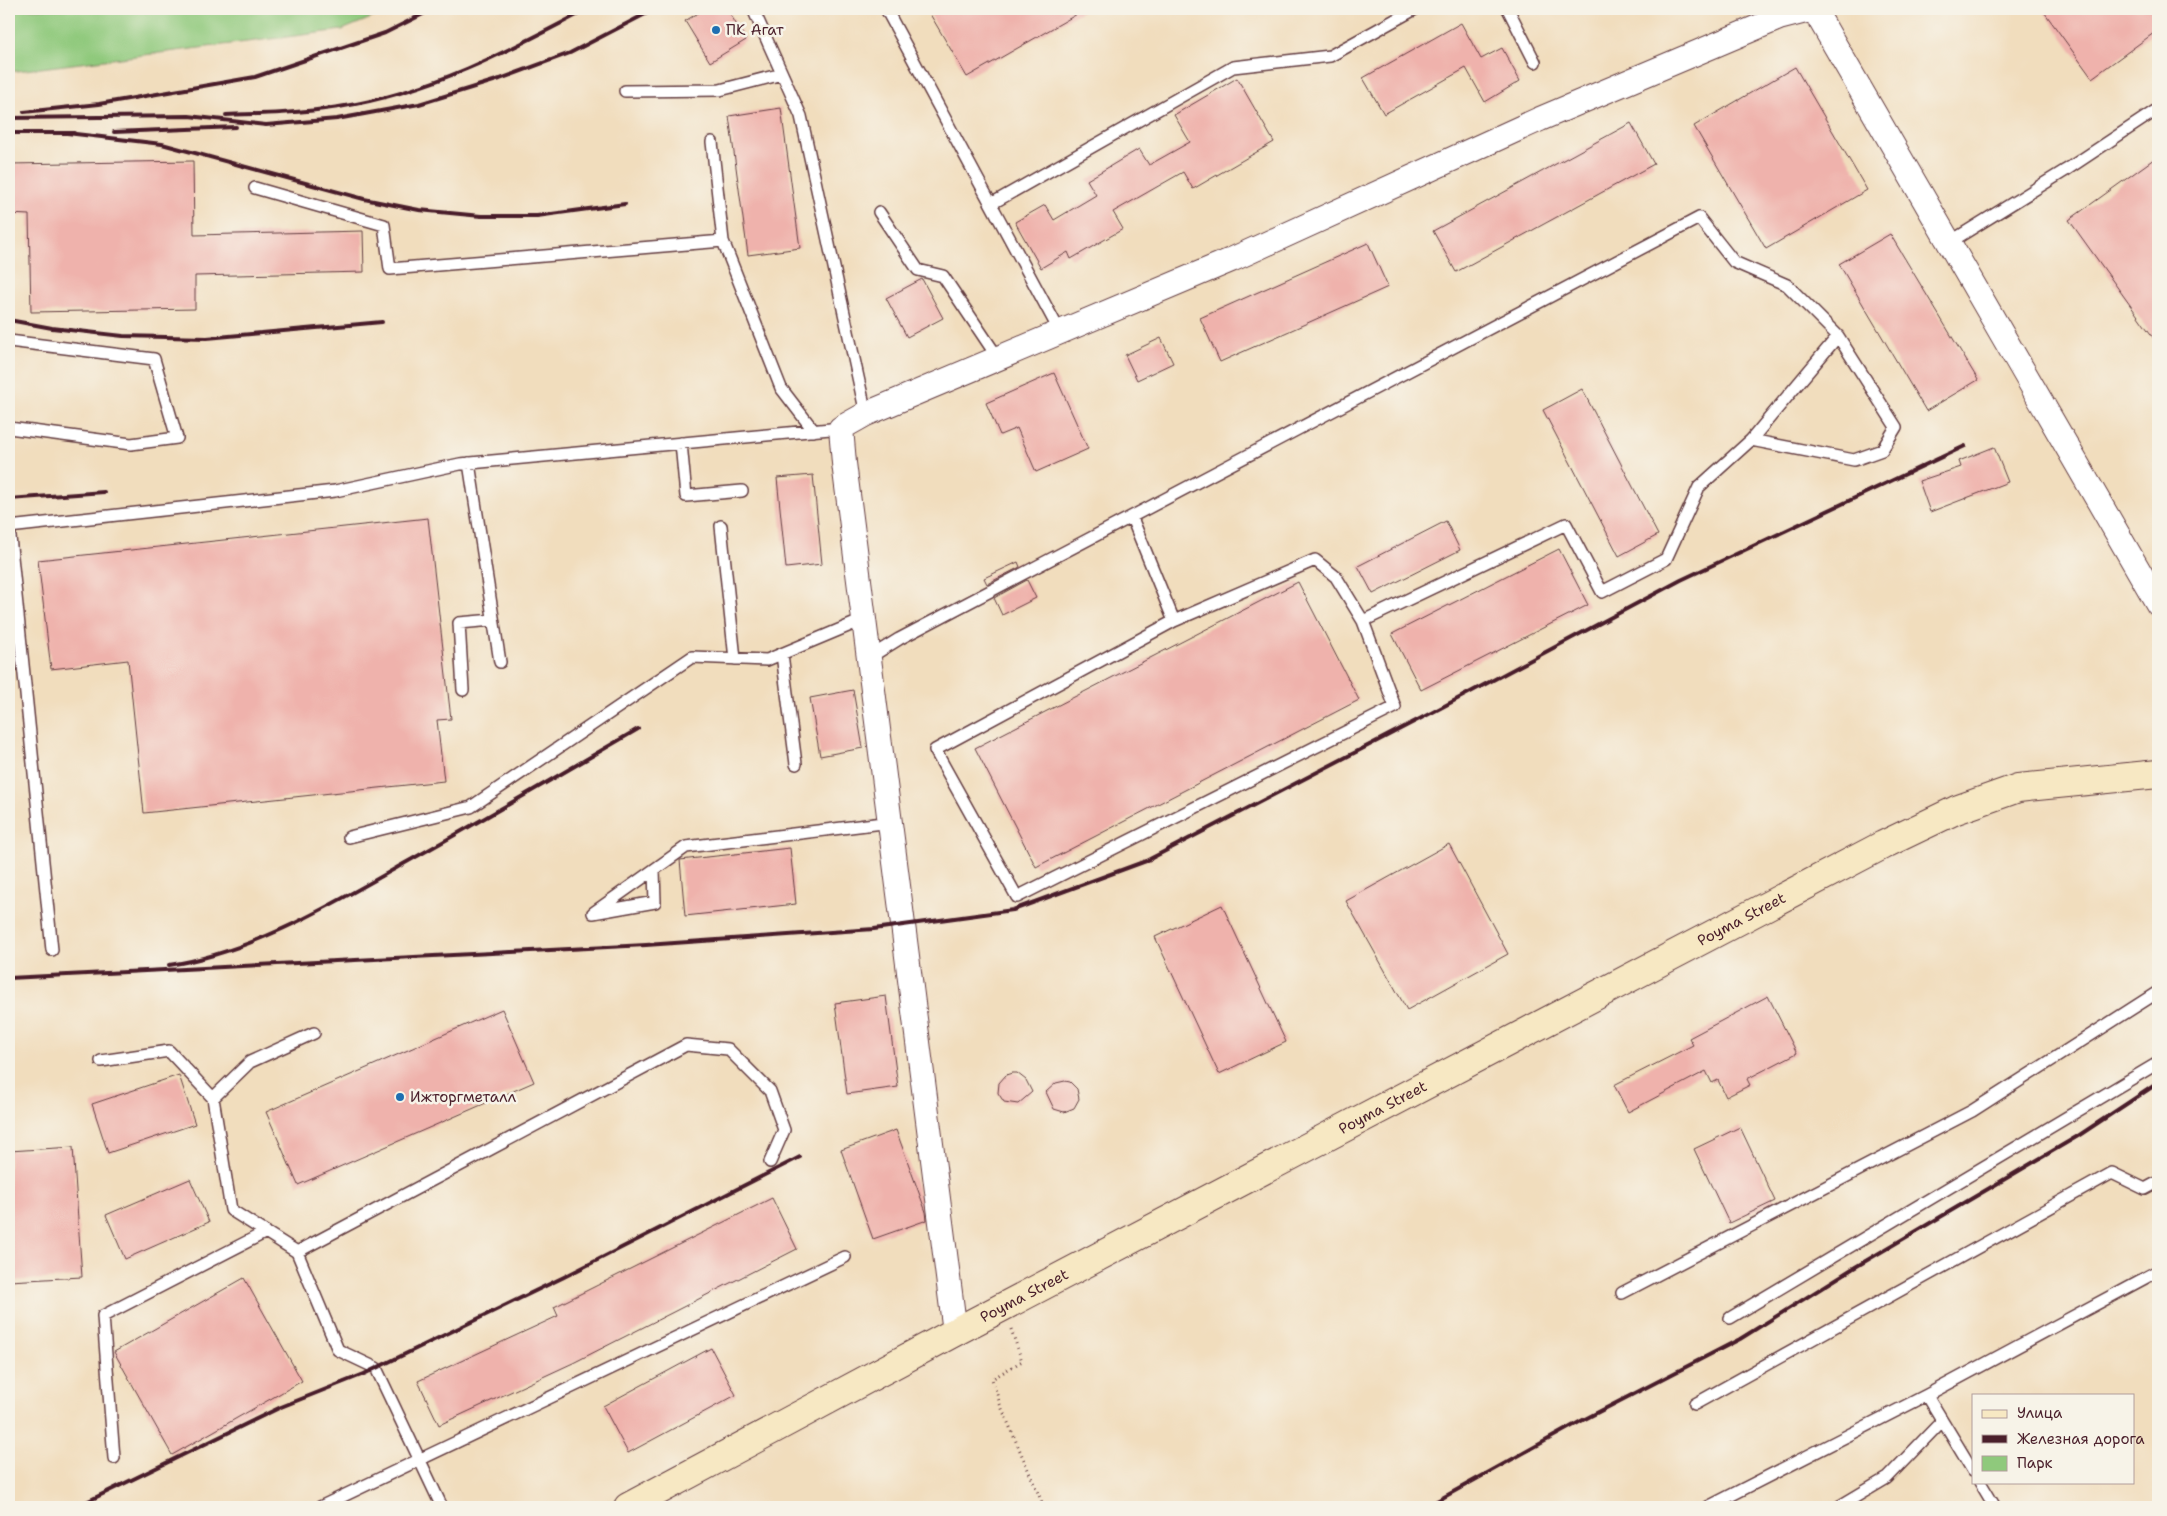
<svg xmlns="http://www.w3.org/2000/svg" width="2167" height="1516" font-family="'Shantell Sans',sans-serif">
	<style>
		.green { fill: #8fc97c; stroke: #6c7454 }
		.building { fill: #efb2ac }
		.lines { fill: none; stroke-linecap: round; stroke-linejoin: round }
		.lane-casing { stroke: #633c41; stroke-width: 14 }
		.street-casing { stroke: #633c41; stroke-width: 26 }
		.secondary-casing { stroke: #633c41; stroke-width: 30 }
		.path { stroke: #633c41; stroke-width: 3; stroke-dasharray: 1 4; stroke-linecap: butt }
		.lane { stroke: #fff; stroke-width: 11 }
		.street { stroke: #fff; stroke-width: 24 }
		.secondary { stroke: #f7e8c3; stroke-width: 28 }
		.rail { stroke: #4a1f2b; stroke-width: 4 }
		.poi-dot { fill: #1f6fb2; stroke: #f7f3e8; stroke-width: 2 }
		.labels { text-anchor: middle; stroke-width: 5; stroke-linejoin: round; paint-order: stroke }
		.poi-label { font-size: 15px; fill: #4a1f2b; stroke: #f7f3e8; text-anchor: start }
		.street-label { font-size: 15px; fill: #4a1f2b; stroke: #f7f3e8 }
	</style>
	<rect width="100%" height="100%" fill="#f7f3e8"/>
	<filter id="ink" filterUnits="userSpaceOnUse"><feTurbulence type="fractalNoise" baseFrequency=".02" numOctaves="2"/><feDisplacementMap in="SourceGraphic" scale="10" xChannelSelector="R" yChannelSelector="G"/><feConvolveMatrix kernelMatrix="1 2 1 2 8 2 1 2 1" color-interpolation-filters="sRGB"/></filter>
	<filter id="wash" filterUnits="userSpaceOnUse"><feTurbulence type="fractalNoise" baseFrequency=".0096" numOctaves="4" result="noise"/><feDisplacementMap in="SourceGraphic" scale="20" xChannelSelector="R" yChannelSelector="G"/><feGaussianBlur stdDeviation="1.12" result="paint"/><feColorMatrix in="noise" values="0 0 0 0 0 0 0 0 0 0 0 0 0 0 0 0 0 1.4 0 .05"/><feComposite in="paint" operator="in"/></filter>
	<g filter="url(#wash)">
		<rect width="100%" height="100%" fill="#f1ddbd"/>
		<!-- green -->
		<path class="green" d="M9,9H393L342,30L9,72Z"/>
		<g id="blocks">
			<!-- building -->
			<path class="building" d="M705,9H727L746,40L710,62L685,21Z
				M927,9H1086L967,77Z
				M2042,9H2158V30L2092,78Z
				M1461,23L1481,59L1502,48L1520,81L1485,102L1466,68L1384,114L1363,78Z
				M1795,67L1867,190L1766,249L1694,126Z
				M1237,78L1274,142L1193,189L1183,172L1113,212L1123,229L1071,259L1068,252L1041,268L1015,222L1045,205L1054,220L1096,195L1087,180L1139,149L1149,165L1190,142L1174,115Z
				M781,108L800,248L748,255L729,116Z
				M1631,123L1654,164L1456,272L1433,231Z
				M2158,156V344L2069,220Z
				M193,161L194,235L363,231L364,272L195,276V309L31,312L29,215L9,214V164Z
				M1890,234L1978,380L1926,411L1839,264Z
				M1368,243L1388,287L1220,362L1200,318Z
				M922,279L943,318L907,337L886,298Z
				M1161,338L1173,363L1137,380L1125,355Z
				M1054,373L1088,449L1036,472L1017,428L1000,435L986,403Z
				M1582,389L1658,535L1619,556L1543,410Z
				M1994,447L2008,482L1930,512L1919,481L1961,467L1959,461Z
				M813,475L822,564L786,568L777,478Z
				M428,518L451,719L437,720L444,781L144,813L128,660L51,669L38,560Z
				M1446,521L1460,550L1373,594L1358,566Z
				M1559,549L1588,605L1421,690L1392,634Z
				M1018,562L1020,567L987,584L984,578Z
				M1027,580L1036,598L1002,615L994,598Z
				M1298,582L1359,700L1036,867L975,748Z
				M853,690L863,748L820,756L810,698Z
				M1449,844L1508,954L1407,1010L1346,901Z
				M790,848L796,904L685,916L680,860Z
				M1222,905L1286,1042L1219,1074L1155,937Z
				M886,996L898,1087L847,1094L835,1003Z
				M1768,996L1797,1053L1747,1079L1750,1085L1726,1097L1718,1080L1712,1083L1706,1071L1628,1112L1614,1085L1693,1045L1689,1038Z
				M502,1009L534,1082L298,1185L266,1112Z
				M1012,1073H1017L1026,1080L1032,1092L1018,1104L1004,1102L998,1093L999,1083L1006,1075Z
				M179,1075L195,1124L108,1153L92,1104Z
				M1065,1081L1070,1082L1077,1089L1079,1099L1074,1108L1064,1112L1054,1109L1046,1092L1056,1083Z
				M1740,1127L1775,1201L1729,1223L1694,1149Z
				M896,1130L926,1212L927,1220L873,1239L841,1150Z
				M73,1147L82,1277L9,1281V1151Z
				M190,1179L209,1222L125,1259L106,1215Z
				M772,1198L797,1249L573,1363L439,1425L418,1381L558,1316L554,1307Z
				M244,1278L302,1381L172,1455L114,1352Z
				M711,1348L736,1395L628,1453L603,1406Z"/>
		</g>
	</g>
	<g filter="url(#ink)">
		<use href="#blocks" fill-opacity="0" stroke="#633c41" stroke-width="1"/>
		<g class="lines">
			<defs>
				<path id="lane" d="M753,9L801,116L866,414
					M886,9L1060,332
					M1508,9L1535,62
					M625,91L720,90L782,74
					M712,142L723,241
					M255,188L384,225L390,269L723,241L781,388L814,431
					M991,204L1233,67L1330,56L1415,9
					M879,212L918,270L943,276L998,358
					M1950,242L2066,170L2158,109
					M9,341L154,359L177,438L131,444L9,428
					M1751,440L1838,336
					M681,443L686,496L742,491
					M469,463L500,662
					M721,526L735,659
					M9,527L335,491L460,464L841,428
					M9,527L52,950
					M1174,621L935,750L1017,897L1395,707L1363,621
					M782,654L796,764
					M870,657L899,639L1699,218L1734,262L1787,285L1838,336L1896,427L1882,450L1854,460L1751,440L1699,487L1666,559L1602,592L1566,524L1363,621L1336,577L1315,560L1174,621L1132,518
					M463,690L459,623L493,620
					M349,837L471,807L692,657L767,660L865,619
					M654,870L655,902L593,913L686,847L891,822
					M101,1061L169,1051L213,1098L231,1210L297,1252
					M213,1098L250,1062L314,1033
					M1622,1293L1972,1111L2158,992
					M1730,1318L2158,1063
					M1927,1395L1973,1471
					M1695,1404L2112,1173L2145,1189L2158,1182
					M114,1458L103,1316L266,1232
					M1980,1482L1995,1507
					M1840,1506L1887,1478L1942,1421
					M320,1507L845,1257
					M442,1507L376,1368L338,1350L297,1252L686,1045L728,1049L770,1091L784,1130L770,1162
					M1708,1507L1927,1395L2158,1271"/>
				<path id="street" d="M1814,9L2158,604
					M955,1332L844,463L841,428L866,414L1231,260L1540,119L1779,18L1814,9"/>
				<g id="secondary">
					<path id="s1" d="M628,1507L955,1332L1883,845L1956,810L2018,788L2158,774"/>
				</g>
			</defs>
			<!-- lane casing -->
			<use href="#lane" class="lane-casing"/>
			<!-- street casing -->
			<use href="#street" class="street-casing"/>
			<!-- secondary casing -->
			<use href="#secondary" class="secondary-casing"/>
			<!-- path -->
			<path class="path" d="M1011,1329L1022,1361L992,1379L1000,1404L1044,1507"/>
			<!-- lane -->
			<use href="#lane" class="lane"/>
			<!-- street -->
			<use href="#street" class="street"/>
			<!-- secondary -->
			<use href="#secondary" class="secondary"/>
			<!-- rail -->
			<path class="rail" d="M24,112L99,104L255,77L385,33L433,9
				M226,115C264,114 302,113 339,107C429,93 509,51 588,9
				M9,118L189,116L266,125L337,119L419,104L500,79L570,53L655,9
				M114,132L236,127
				M9,133H74
				M67,133L162,144L364,199L419,210L481,216H537L625,204
				M9,226H12
				M9,320L52,328L123,336L207,338L382,322
				M9,499L104,492
				M169,965C250,953 328,907 398,867C479,822 558,776 638,729
				M9,978L646,945L874,929L1013,910L1146,861L1433,712L1681,580L1965,446
				M76,1507L281,1407L364,1374L564,1277L800,1157
				M1426,1507L1583,1420L1740,1339L1852,1269L2078,1136L2158,1083"/>
		</g>
	</g>
	<!-- markers -->
	<g class="poi-dot">
		<circle cx="716" cy="30" r="5"/>
		<circle cx="400" cy="1097" r="5"/>
	</g>
	<g class="labels">
		<!-- poi labels -->
		<g class="poi-label">
			<text x="726" y="35">ПК Агат</text>
			<text x="410" y="1102">Ижторгметалл</text>
		</g>
		<!-- street labels -->
		<g class="street-label">
			<text dy="5" stroke="none"><textPath href="#s1" startOffset="1259">Poyma Street</textPath></text>
			<text dy="5" stroke="none"><textPath href="#s1" startOffset="854">Poyma Street</textPath></text>
			<text dy="5" stroke="none"><textPath href="#s1" startOffset="449">Poyma Street</textPath></text>
		</g>
	</g>
	<!-- margin -->
	<rect width="2167" height="1516" fill="none" stroke="#f7f3e8" stroke-width="30"/>
	<!-- legend -->
	<rect x="1972" y="1394" width="162" height="90" fill="#f7f3e8" stroke="#b29e9c"/>
	<rect x="1982" y="1410" width="25" height="8" fill="#f7e8c3" stroke="#b29e9c"/>
	<text x="2017" y="1418" font-size="15" fill="#4a1f2b">Улица</text>
	<rect x="1982" y="1435" width="25" height="8" fill="#4a1f2b" stroke="#b29e9c"/>
	<text x="2017" y="1444" font-size="15" fill="#4a1f2b">Железная дорога</text>
	<rect x="1982" y="1456" width="25" height="15" fill="#8fc97c" stroke="#b29e9c"/>
	<text x="2017" y="1468" font-size="15" fill="#4a1f2b">Парк</text>
</svg>
